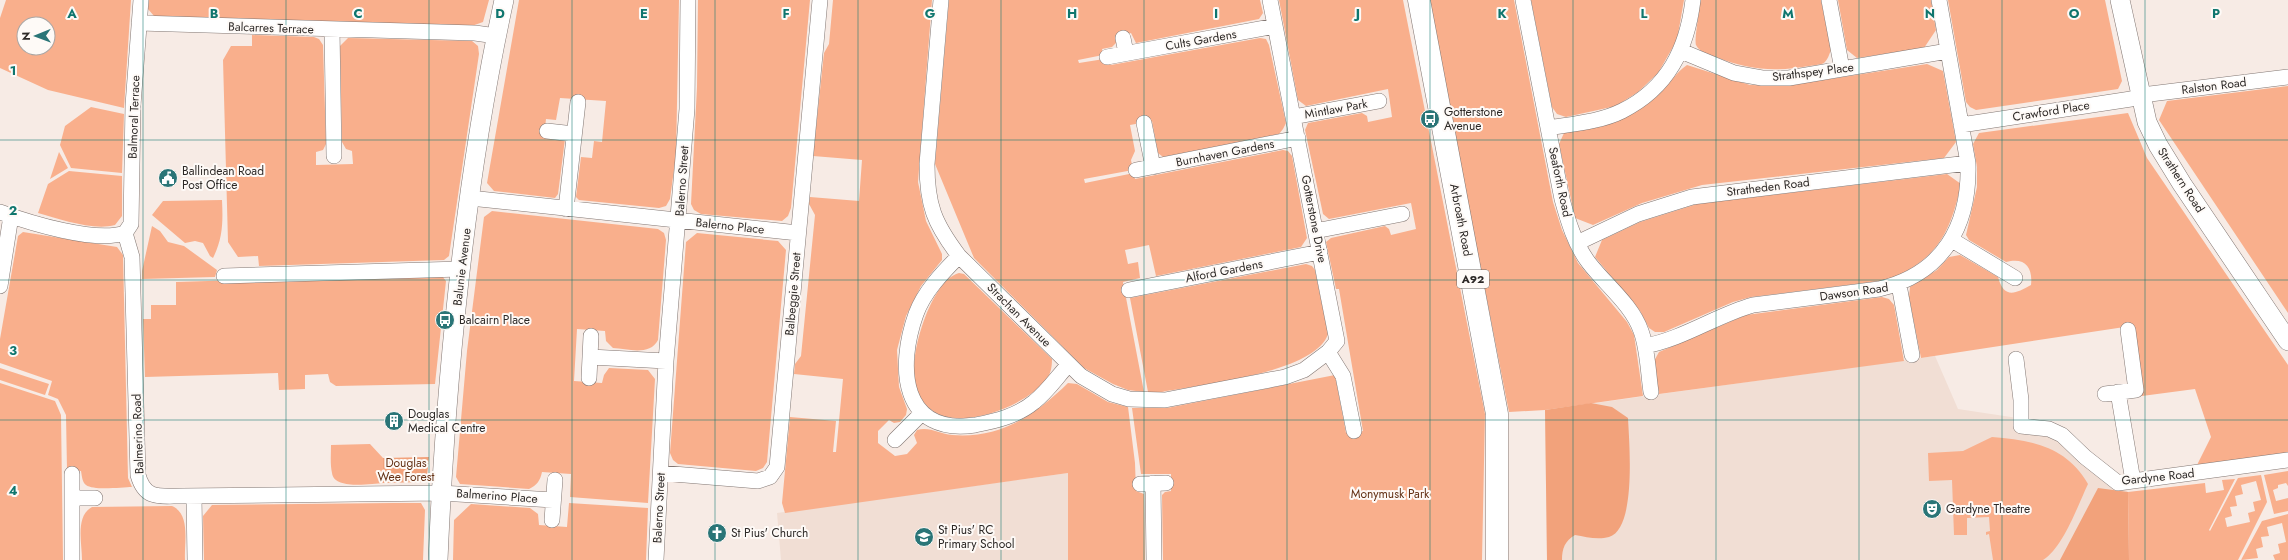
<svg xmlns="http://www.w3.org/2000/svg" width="2288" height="560" font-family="Jost,sans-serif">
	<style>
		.built { fill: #f1ded4 }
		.green { fill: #f9af8c; fill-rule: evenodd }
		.forest { fill: #f2a27b }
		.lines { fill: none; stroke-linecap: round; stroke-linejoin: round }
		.minor-casing { stroke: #827773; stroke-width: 16 }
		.tertiary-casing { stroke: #827773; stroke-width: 20 }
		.primary-casing { stroke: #827773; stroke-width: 23 }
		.minor { stroke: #fff; stroke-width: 15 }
		.tertiary { stroke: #fff; stroke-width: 19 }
		.primary { stroke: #fff; stroke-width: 22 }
		.grid { fill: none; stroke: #0f766e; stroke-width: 1; stroke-opacity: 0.55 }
		.labels { text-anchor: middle; stroke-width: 4; stroke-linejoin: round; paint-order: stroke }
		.shield { fill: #fefaf7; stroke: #6c6865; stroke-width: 1 }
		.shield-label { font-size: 11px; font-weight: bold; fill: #2d2927 }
		.street-label { font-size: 12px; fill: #2d2927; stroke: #fefaf7 }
		.poi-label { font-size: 12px; fill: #2d2927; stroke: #fefaf7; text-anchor: start }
		.park-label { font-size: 12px; fill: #653216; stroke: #fefaf7 }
		.grid-label { font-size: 13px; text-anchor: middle; font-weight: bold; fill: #0f766e; stroke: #fefaf7; stroke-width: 4; stroke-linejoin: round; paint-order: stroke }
	</style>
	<rect width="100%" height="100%" fill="#f7ebe5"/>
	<!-- built -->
	<path class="built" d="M1935,356L1958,409L2050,423L2117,475H2127L2129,560H1547L1545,410Z
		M1068,473V560H781L777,513Z"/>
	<!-- green -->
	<path class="green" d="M6,0H131L124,108L48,90L0,68V18ZM24,24H48V48H24Z
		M149,0H489L483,22L469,27L154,16L148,9Z
		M519,0H679L676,155L670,199L666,206L659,208L579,200L576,197L581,157L592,158L594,141L602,142L606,101L560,98L556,120L546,119L544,137L565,139L558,194L555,198L494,191L487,183Z
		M698,0H810L791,208L788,216L782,221L701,214L694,210L691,204L697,87Z
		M833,0H932L918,182L926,221L942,254V260L921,286L906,316L897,350L899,387L907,409L906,415L900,422L894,423L889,420L878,431V443L895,456L907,454L917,443L914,435L917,430C929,426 940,434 952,435C1001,439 1035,415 1068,383L1077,384L1108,402L1128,407L1135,463L1136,491L1144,494L1145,560H1068V473L785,513L782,503L790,417L836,421L833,452H836L843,379L794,374L795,364L801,356L815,215L809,204L810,197L859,201L862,160L813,156L824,53L829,44Z
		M949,0H1260L1263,13L1259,19L1136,43L1131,33L1115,36L1116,43L1112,47L1102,49L1103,55L1078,60L1079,63L1104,59L1111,65L1260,38L1266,39L1269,45L1286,123L1283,129L1279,134L1163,157L1158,153L1152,121L1130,125L1135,151L1131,160L1133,170L1084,179L1085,183L1134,173L1135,179L1283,150L1288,151L1292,156L1307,238L1301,247L1156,276L1149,245L1125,250L1128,264L1138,262L1140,278L1123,282L1144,392L1128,390L1113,384L1084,368L974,258L935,164Z
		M1279,0H1403L1485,414L1482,560H1163L1162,495L1165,492L1171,491V474H1141L1132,408H1167L1335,375L1346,433L1363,431L1339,289H1336L1326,242L1331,238L1385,226L1389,229L1391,235L1416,229L1411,203L1329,219L1323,214L1305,130L1308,123L1362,113L1367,116L1368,122L1392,117L1388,89L1306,106L1298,100Z
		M1428,0H1514L1553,202L1562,230L1578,263L1627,322L1634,335L1643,396L1545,410L1509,412Z
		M1531,0H1684L1677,40L1658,73L1638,92L1616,106L1566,117L1557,114L1552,107Z
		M1700,0H1821L1831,50C1829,55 1828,59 1824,63C1820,65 1813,65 1809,66C1774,72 1749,70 1716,57C1709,54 1700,53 1696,45C1694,41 1700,8 1700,0Z
		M1838,0H1931L1936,30L1924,48L1857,58L1847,50Z
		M1948,0H2105L2122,81L2118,89L1976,110L1970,107L1966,102Z
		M252,35L314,37L319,39L323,45L326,144L323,150L316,152V165L353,164L352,151L346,149L342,142L340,46L348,38L472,41L478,46L479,54L449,256L444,260L259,266L258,256L238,257L228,242L223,60L231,46H252Z
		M1927,64L1943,71L1956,142L1944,158L1702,185L1642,203L1593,225L1575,218L1559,144L1564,133C1602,127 1631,120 1659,94C1669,85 1676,72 1687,65L1750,85L1785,86Z
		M2288,86V313L2159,120L2167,101Z
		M91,107L124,114L122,173L71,168L60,145L65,126Z
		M2128,113L2147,158L2288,365V453L2197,465L2211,437L2195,389L2142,396L2131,326L1921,358L1909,297L1910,287L1937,270L1949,257L1960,255L1998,277C2004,299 2015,294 2031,285C2033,267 2025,257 2006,262L1969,240L1966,235L1977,187V167L1973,144L1979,133Z
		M59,152L68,168L50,179Z
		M69,171L122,176V216L115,225C93,231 60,219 38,213L48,184Z
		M1947,174L1961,184C1950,234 1937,260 1887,280L1751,297L1733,302L1664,332H1655L1649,328L1640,311L1595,257L1602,240L1640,222L1697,204Z
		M222,200C223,222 223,238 213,258L210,256L203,243L195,241L185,243L152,215L163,201Z
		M492,211L658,229L664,233L666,240L658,340C650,356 628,349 613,348L606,341L605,331L577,329L574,381L602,383L604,375L609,368L648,370L655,379L648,503L570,497L571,474L542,472C540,481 537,485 529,489L460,484L456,477L467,351L484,217Z
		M152,226L160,231L168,242L184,246L217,270L215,277L142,279V271Z
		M23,232L117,247L123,255L128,478L132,487C123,487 94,491 86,485C82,482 82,476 81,471L67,470L66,415L58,399L48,395L52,381L0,363V339L18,236Z
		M697,233L778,241L786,250L767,462L763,468L756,471L678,464L673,460L670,453L686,242Z
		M1306,264L1312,266L1315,270L1328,334C1316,373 1198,385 1162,392H1148L1130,298Z
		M959,273L964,274L1052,359C1052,366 1051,374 1046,380C1027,405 962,431 933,411C903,391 915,343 926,315C932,301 943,277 959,273Z
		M436,274L442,276L446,281L435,384L336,386L330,382L328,374L305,375V389L279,390L278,373L145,377L143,319H151V305H176V282Z
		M1882,297L1889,299L1894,305L1904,361L1659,394L1654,361L1659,352L1746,315Z
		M0,368L49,384L45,395L0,380Z
		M0,383L55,401L61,415L63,560H0Z
		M1992,437C2032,440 2067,447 2088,484C2078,505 2063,548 2043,560H1993L1989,534L1986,535V532L1990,531L1989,517L1967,518V535H1954L1952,480L1929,481L1928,453L1963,451Z
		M370,444L383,458V483C371,484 334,490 332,473C330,464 331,454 331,445Z
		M2288,471V486L2286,483L2278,485V488L2273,490L2276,501L2288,498V511L2274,514L2264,475Z
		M2261,475L2267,502L2238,560H2129L2128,492L2205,483L2206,493L2224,490L2222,480L2235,479L2209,530L2210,531L2238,478ZM2256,481L2261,500L2253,502L2255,511L2248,513L2250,522L2227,527L2225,518L2232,516L2230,507L2237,506L2235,496L2243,494L2241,485Z
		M393,503H421L425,510L423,560H204L203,516L212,505Z
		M569,503L648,508L646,560H453L454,520L471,504L530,508L538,514L539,525L567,527Z
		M172,506C191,514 184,543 185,560H82C82,543 75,516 92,507Z
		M2288,514V560H2275L2273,555L2280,553L2278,544L2286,542L2282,523L2267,527L2269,536L2261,537L2263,547L2256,549L2258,558L2241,560L2262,521Z"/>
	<!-- forest -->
	<path class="forest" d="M1591,403L1612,407L1628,418C1629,441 1637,529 1609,537C1598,540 1586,537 1575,535C1565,541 1562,548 1562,560H1547L1545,410Z
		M429,457L427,476L423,482L383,483V458Z
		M2098,488L2128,492L2129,560H2060Z"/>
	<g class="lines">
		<defs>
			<path id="minor" d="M941,0L927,164C927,205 934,223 959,256L1081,376L1112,394L1129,399L1165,400L1285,377L1304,370L1328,352
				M1270,0L1337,341L1328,352L1343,376L1354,431
				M1523,0L1562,199C1568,221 1575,245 1589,263C1606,285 1632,305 1641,331C1648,350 1648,372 1651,392
				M1829,0L1842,69
				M139,23L475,33L496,36
				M332,29L334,156
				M1123,38L1126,53
				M1681,51L1734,73L1762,78H1789L1948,51
				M1107,57L1275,26
				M1293,117L1379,101
				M1144,123L1153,167
				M1961,125L2131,99L2150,94L2288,77
				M1548,128C1572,124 1600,122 1622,111C1668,88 1687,49 1693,0
				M547,131L574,134
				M1136,170L1298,138
				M470,198L798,233
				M566,209L578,102
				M0,212C30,223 95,243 125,233L132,257L138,475C145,500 159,496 182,496L441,493L553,500
				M1315,231L1402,214
				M125,233L131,224L133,105L141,0
				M1952,240L2015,278
				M1577,243L1638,214L1692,197L1968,163
				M959,256C942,273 924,292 916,314C897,367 901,436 975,425C996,421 1017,416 1034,402C1048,391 1057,377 1069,364
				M224,276L461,269
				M1899,285L1912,355
				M0,286L11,216
				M1129,290L1320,252
				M1645,346C1683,339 1717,315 1753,305L1879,289C1943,274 1970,226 1968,163L1939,0
				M590,357L666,361
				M2016,359L2021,400V426L2049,429L2062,435L2085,457L2118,483L2288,460
				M589,378L591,336
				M2118,392L2133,481
				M2105,394L2136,390L2128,330
				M895,440L921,414
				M661,473L758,481L770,477L777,467L820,0
				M72,474V560
				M1153,483L1154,560
				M1140,484L1166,483
				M194,496L195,560
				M72,498H95
				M552,520L555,480
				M656,560L666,361L687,109L688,0"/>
			<path id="tertiary" d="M2120,0L2147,122L2158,145L2182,184L2288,341
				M438,560C446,373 464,184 504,0"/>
			<path id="primary" d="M1419,0L1497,414V560"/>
		</defs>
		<!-- minor casing -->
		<use href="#minor" class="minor-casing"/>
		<!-- tertiary casing -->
		<use href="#tertiary" class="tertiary-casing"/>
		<!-- primary casing -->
		<use href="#primary" class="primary-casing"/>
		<!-- minor -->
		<use href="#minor" class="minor"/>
		<!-- tertiary -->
		<use href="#tertiary" class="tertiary"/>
		<!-- primary -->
		<use href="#primary" class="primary"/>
	</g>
	<!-- grid -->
	<path class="grid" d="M143,0V560M286,0V560M429,0V560M572,0V560M715,0V560M858,0V560M1001,0V560M1144,0V560M1287,0V560M1430,0V560M1573,0V560M1716,0V560M1859,0V560M2002,0V560M2145,0V560M0,140H2288M0,280H2288M0,420H2288"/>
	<!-- icons -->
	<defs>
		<symbol id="bus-disc" viewBox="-11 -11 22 22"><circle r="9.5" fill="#2a7577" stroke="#fefaf7"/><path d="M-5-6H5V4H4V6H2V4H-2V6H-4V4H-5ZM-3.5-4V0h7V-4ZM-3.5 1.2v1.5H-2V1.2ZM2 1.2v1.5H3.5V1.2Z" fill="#fff"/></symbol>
		<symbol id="civic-disc" viewBox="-11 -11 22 22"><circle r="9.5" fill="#2a7577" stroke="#fefaf7"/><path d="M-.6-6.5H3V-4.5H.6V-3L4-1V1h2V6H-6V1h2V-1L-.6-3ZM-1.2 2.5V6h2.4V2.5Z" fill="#fff"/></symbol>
		<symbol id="building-disc" viewBox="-11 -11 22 22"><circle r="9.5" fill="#2a7577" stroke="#fefaf7"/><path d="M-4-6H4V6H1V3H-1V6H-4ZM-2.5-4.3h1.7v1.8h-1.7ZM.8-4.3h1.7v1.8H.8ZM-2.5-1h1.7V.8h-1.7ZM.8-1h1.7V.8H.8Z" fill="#fff"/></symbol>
		<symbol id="theatre-disc" viewBox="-11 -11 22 22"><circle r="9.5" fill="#2a7577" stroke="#fefaf7"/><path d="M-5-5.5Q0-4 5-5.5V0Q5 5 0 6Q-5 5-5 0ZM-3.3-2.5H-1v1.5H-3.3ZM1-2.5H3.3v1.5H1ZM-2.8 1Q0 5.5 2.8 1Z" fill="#fff"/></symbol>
		<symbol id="church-disc" viewBox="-11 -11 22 22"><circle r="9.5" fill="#2a7577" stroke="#fefaf7"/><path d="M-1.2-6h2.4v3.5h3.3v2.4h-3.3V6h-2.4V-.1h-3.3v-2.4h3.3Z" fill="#fff"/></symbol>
		<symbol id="school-disc" viewBox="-11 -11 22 22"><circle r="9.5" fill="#2a7577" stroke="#fefaf7"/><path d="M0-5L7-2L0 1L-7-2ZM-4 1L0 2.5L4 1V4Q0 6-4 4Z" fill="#fff"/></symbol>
	</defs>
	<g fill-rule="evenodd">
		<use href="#bus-disc" x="1419" y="108" width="22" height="22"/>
		<use href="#civic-disc" x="157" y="167" width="22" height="22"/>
		<use href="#bus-disc" x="434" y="309" width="22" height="22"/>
		<use href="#building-disc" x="383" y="410" width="22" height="22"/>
		<use href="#theatre-disc" x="1921" y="498" width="22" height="22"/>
		<use href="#church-disc" x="706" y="522" width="22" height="22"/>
		<use href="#school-disc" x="913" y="526" width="22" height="22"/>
	</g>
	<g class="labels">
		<!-- shield labels -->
		<rect class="shield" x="1457" y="270" width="32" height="18" rx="3"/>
		<g class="shield-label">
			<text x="1473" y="283">A92</text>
		</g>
		<!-- street labels -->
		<g class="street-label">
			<text transform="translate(271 28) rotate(2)" y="4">Balcarres Terrace</text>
			<text transform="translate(1201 40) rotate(-10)" y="4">Cults Gardens</text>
			<text transform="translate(1813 72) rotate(-7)" y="4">Strathspey Place</text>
			<text transform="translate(2214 86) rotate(-7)" y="4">Ralston Road</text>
			<text transform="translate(1336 109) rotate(-10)" y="4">Mintlaw Park</text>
			<text transform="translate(2051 111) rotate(-9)" y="4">Crawford Place</text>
			<text transform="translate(134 117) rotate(-88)" y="4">Balmoral Terrace</text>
			<text transform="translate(1225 153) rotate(-11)" y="4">Burnhaven Gardens</text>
			<text transform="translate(2181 180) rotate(57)" y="4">Strathern Road</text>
			<text transform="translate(682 181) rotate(-86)" y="4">Balerno Street</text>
			<text transform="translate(1560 182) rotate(78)" y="4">Seaforth Road</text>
			<text transform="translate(1768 187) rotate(-7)" y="4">Stratheden Road</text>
			<text transform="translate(1314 219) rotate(79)" y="4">Gotterstone Drive</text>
			<text transform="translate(1461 220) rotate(79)" y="4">Arbroath Road</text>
			<text transform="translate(730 226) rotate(6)" y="4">Balerno Place</text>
			<text transform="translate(462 267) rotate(-83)" y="4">Balunie Avenue</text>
			<text transform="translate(1224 271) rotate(-11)" y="4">Alford Gardens</text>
			<text transform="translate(1854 292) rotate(-8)" y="4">Dawson Road</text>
			<text transform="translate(793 294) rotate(-85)" y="4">Balbeggie Street</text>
			<text transform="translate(1019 315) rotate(45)" y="4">Strachan Avenue</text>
			<text transform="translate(138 434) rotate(-92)" y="4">Balmerino Road</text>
			<text transform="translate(2158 477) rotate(-6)" y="4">Gardyne Road</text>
			<text transform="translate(497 496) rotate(4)" y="4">Balmerino Place</text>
			<text transform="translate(659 508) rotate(-87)" y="4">Balerno Street</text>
		</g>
		<!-- poi labels -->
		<g class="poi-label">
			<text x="1444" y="116">Gotterstone<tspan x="1444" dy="14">Avenue</tspan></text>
			<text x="182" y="175">Ballindean Road<tspan x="182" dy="14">Post Office</tspan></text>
			<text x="459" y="324">Balcairn Place</text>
			<text x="408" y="418">Douglas<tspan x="408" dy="14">Medical Centre</tspan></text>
			<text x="1946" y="513">Gardyne Theatre</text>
			<text x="938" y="534">St Pius' RC<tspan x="938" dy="14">Primary School</tspan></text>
			<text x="731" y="537">St Pius' Church</text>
		</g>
		<!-- park labels -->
		<g class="park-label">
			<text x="406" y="467">Douglas<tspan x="406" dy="14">Wee Forest</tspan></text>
			<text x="1390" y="498">Monymusk Park</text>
		</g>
	</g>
	<g class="grid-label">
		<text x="72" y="18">A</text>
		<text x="214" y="18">B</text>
		<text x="358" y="18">C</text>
		<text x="500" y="18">D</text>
		<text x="644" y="18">E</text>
		<text x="786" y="18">F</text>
		<text x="930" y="18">G</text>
		<text x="1072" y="18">H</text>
		<text x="1216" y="18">I</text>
		<text x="1358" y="18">J</text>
		<text x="1502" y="18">K</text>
		<text x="1644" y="18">L</text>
		<text x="1788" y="18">M</text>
		<text x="1930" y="18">N</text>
		<text x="2074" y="18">O</text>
		<text x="2216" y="18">P</text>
		<text x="13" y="75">1</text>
		<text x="13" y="215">2</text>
		<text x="13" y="355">3</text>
		<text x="13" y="495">4</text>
	</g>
	<!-- north arrow -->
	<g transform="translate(36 36) rotate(269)"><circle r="19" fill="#fefaf7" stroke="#aaa6a4"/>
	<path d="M0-3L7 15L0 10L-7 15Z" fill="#2a7577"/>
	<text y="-6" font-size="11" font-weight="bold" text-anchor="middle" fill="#2d2927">N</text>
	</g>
</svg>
